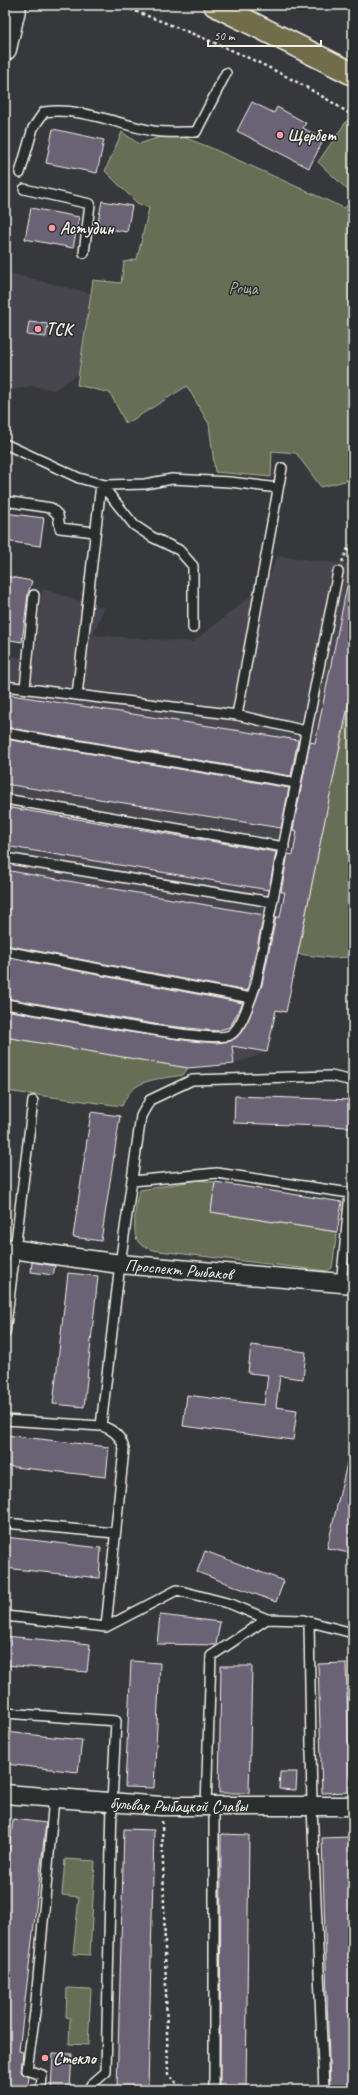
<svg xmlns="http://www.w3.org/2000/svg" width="358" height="2095" font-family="Caveat,sans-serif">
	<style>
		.built { fill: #46454d }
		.green { fill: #676e54; stroke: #aeb09e }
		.building { fill: #6a6476; stroke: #f4f1e8 }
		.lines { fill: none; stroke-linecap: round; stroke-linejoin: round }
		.service-casing { stroke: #f4f1e8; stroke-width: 12 }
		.minor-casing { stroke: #f4f1e8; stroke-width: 21 }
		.secondary-casing { stroke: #f4f1e8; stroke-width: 25 }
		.primary-casing { stroke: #f4f1e8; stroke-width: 25 }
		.path { stroke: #f4f1e8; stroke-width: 2.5; stroke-dasharray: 3 3; stroke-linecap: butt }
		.service { stroke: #2a2d2e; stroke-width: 9 }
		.minor { stroke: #2a2d2e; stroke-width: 18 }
		.secondary { stroke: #2a2d2e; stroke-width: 22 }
		.primary { stroke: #716d4b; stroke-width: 22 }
		.poi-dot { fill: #ff9aa2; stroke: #2a2d2e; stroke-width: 1.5 }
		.labels { text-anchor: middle; stroke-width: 3; stroke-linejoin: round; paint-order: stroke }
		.poi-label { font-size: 17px; font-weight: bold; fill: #f4f1e8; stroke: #2a2d2e; text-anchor: start }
		.park-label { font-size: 17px; fill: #b5b6a5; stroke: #2a2d2e }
		.street-label { font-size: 17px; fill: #f4f1e8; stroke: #2a2d2e }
	</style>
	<rect width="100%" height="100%" fill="#37383c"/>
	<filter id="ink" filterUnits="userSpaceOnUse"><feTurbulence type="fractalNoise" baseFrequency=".025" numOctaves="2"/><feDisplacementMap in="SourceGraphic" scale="8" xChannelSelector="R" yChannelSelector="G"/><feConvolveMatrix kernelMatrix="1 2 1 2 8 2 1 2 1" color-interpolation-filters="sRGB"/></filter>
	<g filter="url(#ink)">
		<!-- built -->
		<path class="built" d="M5,272L93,294L78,374L54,390L31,386L5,391Z
			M277,556L353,565V724L286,1012L276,1010L267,1052L234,1064L188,1068L5,1035V655L34,660L42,589L104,608L93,635L193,642L267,583Z"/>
		<!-- green -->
		<path class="green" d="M348,119L353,123V195L318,162Z
			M122,132L139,144L173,133L209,147L344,208L353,200V479L321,487L296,453L272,451L271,477L215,472L209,424L187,386L126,424L110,393L77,385L93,280L121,283L124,262L137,259L149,208L137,203L105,171Z
			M353,692V957L331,958L298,954L334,773Z
			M5,1037L188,1068L183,1075C157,1080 133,1077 122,1106L5,1091Z
			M199,1180L215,1182L211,1212L337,1232L332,1268L327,1271L159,1251C134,1247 134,1238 135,1215C136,1206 136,1198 140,1190Z
			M65,1859L95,1861L90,1955L73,1954L79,1897L62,1895Z
			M67,1988L91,1989L88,2045L69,2044L70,2018L66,2017Z"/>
		<!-- building -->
		<path class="building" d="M252,102L274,113L277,107L306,123L303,128L324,139L309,168L237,131Z
			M53,129L104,140L97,173L46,163Z
			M102,201L132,206L127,232L97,227Z
			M31,208L79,217L73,248L25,239Z
			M29,322L48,324L46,337L27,335Z
			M5,513L44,518L40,546L5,541Z
			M5,576L32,581L28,594L22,642L5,639Z
			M347,586H353V681L286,1012L276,1010L267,1052L232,1046L234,1064L188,1068L5,1037V1010L122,1031L191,1041L216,1043L231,1041L243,1030L262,985L276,917H280L285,892H281L288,854L293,855L297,831L293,830L310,742L315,743Z
			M5,694L298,740L291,776L5,727Z
			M5,739L289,788L281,828L5,784Z
			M5,807L276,852L269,890L5,846Z
			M5,870L264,915L247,991L5,945Z
			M5,957L243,1003L230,1027L216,1031L160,1025L5,998Z
			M235,1096L353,1100V1127L234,1123Z
			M91,1112L120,1116L101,1241L73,1237Z
			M215,1182L342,1202L337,1232L211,1212Z
			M32,1262L55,1266L53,1275L31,1272Z
			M68,1273L98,1276L84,1407L53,1404Z
			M251,1345L306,1352L303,1379L280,1376L276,1407L297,1410L293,1440L183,1426L187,1395L264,1405L268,1375L248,1373Z
			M5,1435L109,1447L106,1477L5,1466Z
			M348,1459L353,1460V1554L327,1548Z
			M5,1537L101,1548L99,1578L5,1568Z
			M205,1551L284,1581L276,1602L197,1572Z
			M160,1615L220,1622L216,1645L157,1644Z
			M5,1636L90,1644L87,1672L5,1665Z
			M131,1661L160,1663L154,1788L125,1787Z
			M346,1663L350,1792L322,1793L318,1664Z
			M221,1666H252L249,1793H219Z
			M5,1732L82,1740L78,1772L5,1764Z
			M280,1772H297L296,1790L279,1789Z
			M13,1819L46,1823L19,2051L23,2052L21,2072L29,2077L27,2090H5V1887Z
			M124,1829L154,1830L148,2090H117Z
			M221,1834L249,1835L246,2090H220Z
			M350,1837L353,1936V2090H330L322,1838Z
			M53,2053L72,2054L70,2090H51Z"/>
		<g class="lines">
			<defs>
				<path id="service" d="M20,173L33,128L44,112C81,107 117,124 153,131C166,133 182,132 196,132L226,73
					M24,189L90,204L84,253
					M5,444L79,478L105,485L145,484L172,479L230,482L278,488
					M101,484L134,525L152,537L179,550L193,566V628
					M5,501L51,508L58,515L60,528L95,532
					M5,686L237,715L306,731
					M25,688L34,595
					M77,695L101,484
					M237,715L282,468
					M5,733L296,783
					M5,799L284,847
					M5,858L272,902
					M5,951L251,998
					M5,1004C38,1009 211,1045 230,1035C242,1029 251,997 256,984L338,572
					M132,1181L217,1173L350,1193L341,1285
					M5,1333L33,1101
					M5,1420L101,1426
					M5,1523L115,1533
					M5,1616L106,1627L124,1449C121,1436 113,1429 101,1426L120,1264L141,1116L150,1100L192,1080L331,1076L353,1081
					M309,1622L312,1807L324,2090
					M106,1627L177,1590L231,1604L267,1619L303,1620L353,1633
					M5,1713L116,1721L112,1803L106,2072L91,2085L90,2090
					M206,1807L211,1656L267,1619
					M41,2090L42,2075L27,2070L35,2012L54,1798
					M214,2090V1806"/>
				<g id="minor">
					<path id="s1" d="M5,1248L120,1264L353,1284"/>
					<path id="s2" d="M5,1794L161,1806H353"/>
				</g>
				<path id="secondary" d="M5,49L15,5"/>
				<path id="primary" d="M215,5L353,74"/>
			</defs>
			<!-- service casing -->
			<use href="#service" class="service-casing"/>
			<!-- minor casing -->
			<use href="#minor" class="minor-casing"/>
			<!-- secondary casing -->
			<use href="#secondary" class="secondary-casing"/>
			<!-- primary casing -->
			<use href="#primary" class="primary-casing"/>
			<!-- path -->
			<path class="path" d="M119,5C200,36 281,67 353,116
				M342,562L349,546L353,545
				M162,1821L168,2076L175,2080L177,2090"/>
			<!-- service -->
			<use href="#service" class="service"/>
			<!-- minor -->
			<use href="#minor" class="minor"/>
			<!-- secondary -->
			<use href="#secondary" class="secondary"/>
			<!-- primary -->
			<use href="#primary" class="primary"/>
		</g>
	</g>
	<!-- markers -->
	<g class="poi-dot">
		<circle cx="280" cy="135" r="4"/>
		<circle cx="52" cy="228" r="4"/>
		<circle cx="38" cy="329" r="4"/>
		<circle cx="45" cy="2058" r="4"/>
	</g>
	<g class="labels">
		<!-- poi labels -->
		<g class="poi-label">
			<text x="288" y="141">Щербет</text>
			<text x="60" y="234">Астудин</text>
			<text x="46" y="335">ТСК</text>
			<text x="53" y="2064">Стекло</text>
		</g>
		<!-- park labels -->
		<g class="park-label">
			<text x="243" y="294">Роща</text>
		</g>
		<!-- street labels -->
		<g class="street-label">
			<text dy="6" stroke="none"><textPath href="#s1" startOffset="175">Проспект Рыбаков</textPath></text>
			<text dy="6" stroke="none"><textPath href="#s2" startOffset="174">бульвар Рыбацкой Славы</textPath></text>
		</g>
	</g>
	<!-- margin -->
	<rect width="358" height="2095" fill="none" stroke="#2a2d2e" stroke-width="20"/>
	<rect x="10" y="10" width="338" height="2075" fill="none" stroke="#f4f1e8" stroke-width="1.5" filter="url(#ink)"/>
	<!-- scale -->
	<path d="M208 40v6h113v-6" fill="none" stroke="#f4f1e8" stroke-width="2"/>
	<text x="214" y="40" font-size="12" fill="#f4f1e8" stroke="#2a2d2e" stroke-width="3" paint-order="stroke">50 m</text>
</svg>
